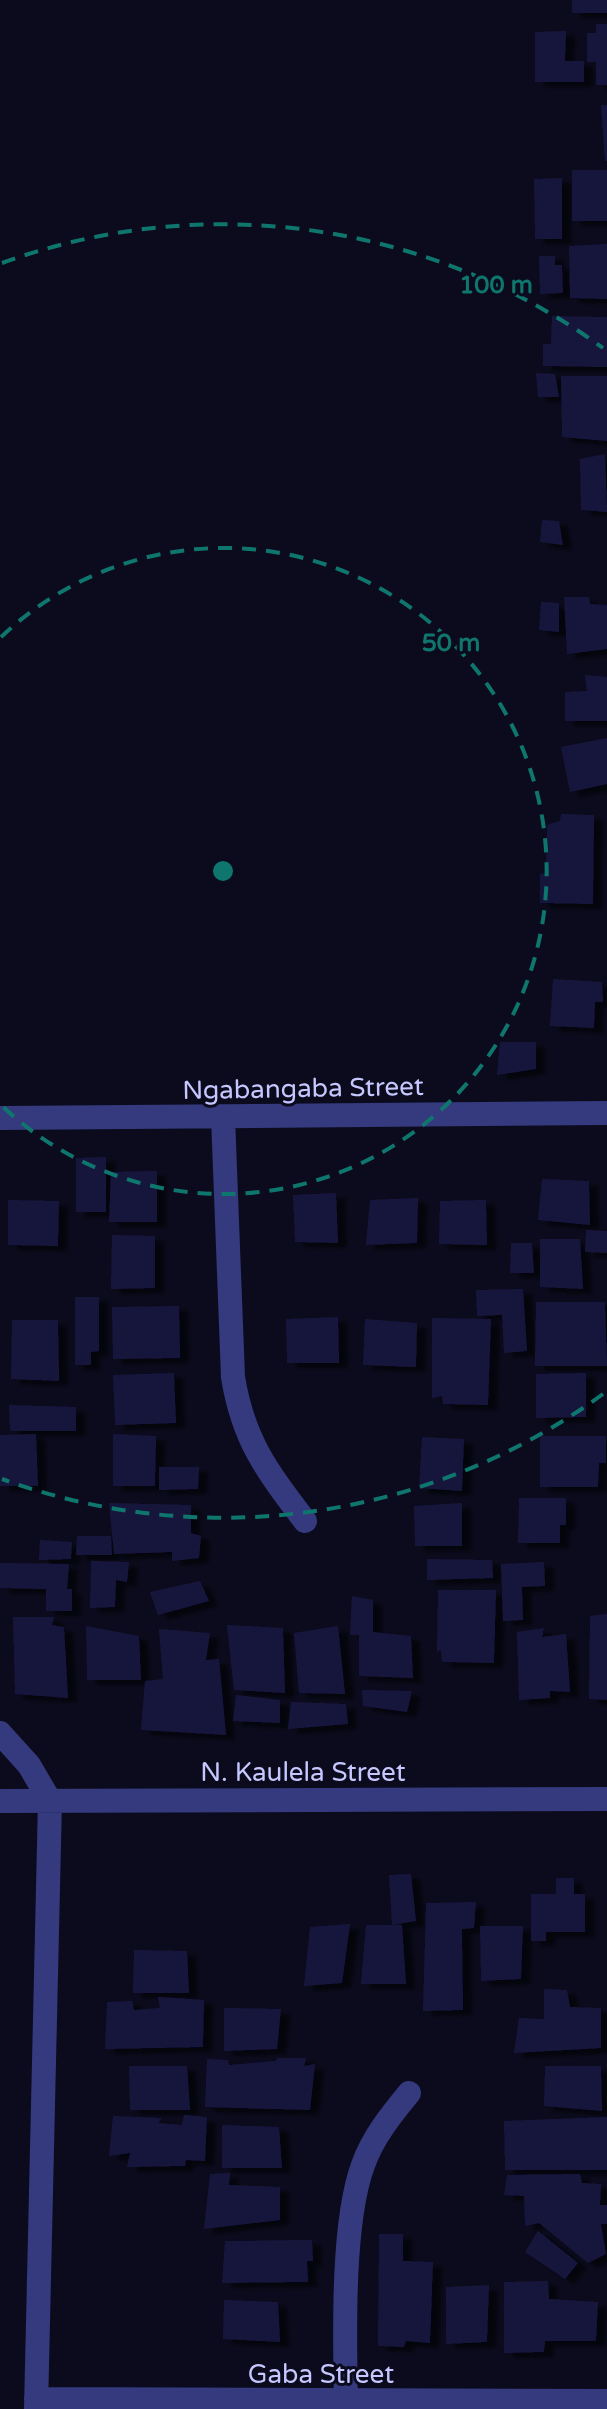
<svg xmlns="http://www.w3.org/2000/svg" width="607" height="2409" font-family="'Varela Round',sans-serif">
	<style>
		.building { fill: #19163e; filter: url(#shadow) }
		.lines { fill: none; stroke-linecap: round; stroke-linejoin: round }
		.minor { stroke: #343a7d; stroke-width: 24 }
		.ring { fill: none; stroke: #0f766e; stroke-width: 4; stroke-dasharray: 14 10 }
		.labels { text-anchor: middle; stroke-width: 6; stroke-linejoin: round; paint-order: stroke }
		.street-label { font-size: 26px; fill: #c6c7ff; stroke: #0b0b1d }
		.centre { fill: #0f766e; stroke: #0b0b1d; stroke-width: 4 }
		.ring-label { font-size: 24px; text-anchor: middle; font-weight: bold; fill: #0f766e; stroke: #0b0b1d; stroke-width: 6; stroke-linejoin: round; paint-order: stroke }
	</style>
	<defs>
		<filter id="shadow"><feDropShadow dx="9" dy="5" stdDeviation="2" flood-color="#0009"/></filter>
	</defs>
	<rect width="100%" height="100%" fill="#0b0b1d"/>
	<!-- building -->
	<path class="building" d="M572,0H607V13H572Z
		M596,24H607V85H596V62H587V33H596Z
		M566,31L565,61H584V82H535V32Z
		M601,105H607V161H605Z
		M572,170H607V221H572Z
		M562,178V239H535L534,179Z
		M607,244V299L570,298L569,246Z
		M539,256H555V265H562L563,293L540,294Z
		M552,316L607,317V367L543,366V344H551Z
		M536,373L555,374L559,397H538Z
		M561,376H607V441L562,437Z
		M605,454L607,512L581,510L580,459Z
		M542,520L559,521L563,545L540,542Z
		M564,597H589L590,604L607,605V649L567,654Z
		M541,602L559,603V632L539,630Z
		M585,675L607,677V721H565V692L587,691Z
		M607,738V784L570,792L561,747Z
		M561,814L594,815L593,904L540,903V874L546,873L547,825L560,821Z
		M553,979L602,982L603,1002H595L594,1028L550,1026Z
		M500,1042H536V1069L497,1075Z
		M106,1157V1212H76V1158Z
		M157,1171V1222H109L111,1172Z
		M542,1179L589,1181L590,1225L538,1220Z
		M336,1193L338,1243L295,1242L293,1195Z
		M418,1198L417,1243L366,1245L370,1200Z
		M8,1200L59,1201L58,1246L8,1245Z
		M486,1200L487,1245L439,1244L440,1201Z
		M586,1230L607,1231V1253L585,1252Z
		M112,1235L155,1236V1288L111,1289Z
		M540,1239H580L583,1289L540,1287Z
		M511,1243H532L534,1273H510Z
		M523,1289L527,1351L504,1353L502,1315L477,1316L476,1290Z
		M75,1297H99V1351L91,1352V1365H75Z
		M536,1302H605L607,1366H535Z
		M179,1306L180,1358L113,1359L112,1307Z
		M338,1317L339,1363H287L286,1319Z
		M432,1318L491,1319L488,1405L443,1404L442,1396L432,1398Z
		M365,1319L417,1323L416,1367L363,1365Z
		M12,1320H58L59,1381L11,1379Z
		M174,1373L176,1423L115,1425L113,1375Z
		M586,1373V1417L536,1418V1374Z
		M9,1405L76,1407V1431H10Z
		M36,1434L38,1486H0V1435Z
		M113,1434L156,1436L155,1486H113Z
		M540,1436H606V1463H599L598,1487H540Z
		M422,1437L464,1439L462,1491L419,1488Z
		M159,1467H199L198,1489L159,1490Z
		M519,1498H566V1525H560V1543H518Z
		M109,1503L191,1505V1533L201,1536L199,1558L172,1561V1552L114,1554Z
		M462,1503V1546H415L414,1506Z
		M77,1536H111L112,1555H76Z
		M40,1540L72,1542L71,1559L39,1560Z
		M427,1559L492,1560L493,1578L427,1580Z
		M91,1561L129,1562L127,1582L116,1580L115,1607L90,1608Z
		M544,1562L545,1586L522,1587L523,1620L503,1621L501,1564Z
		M0,1563L69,1564L67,1589H72V1611H46V1589L0,1588Z
		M200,1581L209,1601L158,1615L150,1592Z
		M438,1590H496L494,1663L442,1662L441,1650L437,1652Z
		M352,1596L373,1600V1632L411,1636L413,1678L359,1676V1635H350Z
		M607,1614V1700L589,1699L590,1616Z
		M13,1617H54L52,1625L64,1627L68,1698L15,1694Z
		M227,1625L283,1628L285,1693L234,1690Z
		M86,1626L139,1636L141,1680H87Z
		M338,1626L345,1694L299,1693L294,1633Z
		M544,1628L542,1637L566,1634L570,1692L550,1691V1698L519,1700L517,1632Z
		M159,1629L210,1633L206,1660L219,1659L226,1735L141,1730L145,1681L163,1679Z
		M362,1690L412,1691L407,1712L363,1706Z
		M236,1695L280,1700V1723L233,1721Z
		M291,1702L346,1704L348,1724L288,1729Z
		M411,1874L416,1921L392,1925L389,1875Z
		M556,1878H574V1894H585V1932H546V1941H531V1894H556Z
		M476,1902L474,1928L462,1929L463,2010L423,2011L426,1903Z
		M350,1924L342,1983L304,1986L310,1927Z
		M366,1925H402L406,1984H361Z
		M480,1926H523L521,1979L481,1981Z
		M134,1950L187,1951L189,1993H133Z
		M544,1989L567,1990L570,2007L601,2008V2048L514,2053L519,2018L544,2019Z
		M158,1997L204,2000L203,2047L105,2049L107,2002L132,2001L134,2010L160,2008Z
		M224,2008L281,2009L277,2049L224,2051Z
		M277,2058H306L304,2066L315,2064L310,2110L205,2107L207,2059L228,2060L229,2065L276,2061Z
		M129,2066H187L190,2110H130Z
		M545,2066H601L602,2111L544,2106Z
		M184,2115L207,2117L205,2161L186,2160L185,2166L127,2167L130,2153L109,2156L113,2116L161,2118L159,2123L182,2125Z
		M607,2117V2170H505L504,2121Z
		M222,2125L279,2127L282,2168H222Z
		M230,2173L229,2185L280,2187V2220L204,2229L210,2174Z
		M580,2174L582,2183L601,2184L600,2205H607V2224H601L606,2254L588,2263L539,2223L525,2226L524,2196L504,2195L507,2175Z
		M538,2231L578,2263L565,2279L525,2252Z
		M379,2234H403V2261L433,2262L430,2343L406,2341L404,2347L378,2346Z
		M312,2240L313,2261H307L308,2282L222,2283L225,2241Z
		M548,2281L549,2299L598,2302L596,2341H545L544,2352L504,2353V2282Z
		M489,2285L487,2342L446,2344V2287Z
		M224,2300L278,2302L280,2342L223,2339Z"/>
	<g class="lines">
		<!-- minor -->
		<path class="minor" d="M223,1117L233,1377C243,1440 267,1471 305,1521
			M0,1118L607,1113
			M0,1733L29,1765L50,1801L36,2409
			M0,1801L607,1799
			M36,2399L607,2401
			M346,2409C345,2343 341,2225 363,2165C373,2137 391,2115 409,2093"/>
	</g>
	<!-- distance rings -->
	<g class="ring">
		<path d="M1 637A323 323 0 1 1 1 1105"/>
		<path d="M603 1394A647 647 0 0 1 2 1479M2 263A647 647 0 0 1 603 348"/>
	</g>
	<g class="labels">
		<!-- street labels -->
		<g class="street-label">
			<text transform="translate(303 1088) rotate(-1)" y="9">Ngabangaba Street</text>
			<text x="303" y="1781">N. Kaulela Street</text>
			<text x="321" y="2383">Gaba Street</text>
		</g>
	</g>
	<circle cx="223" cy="871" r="12" class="centre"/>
	<g class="ring-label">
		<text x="496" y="293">100 m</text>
		<text x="451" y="651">50 m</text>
	</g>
</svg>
